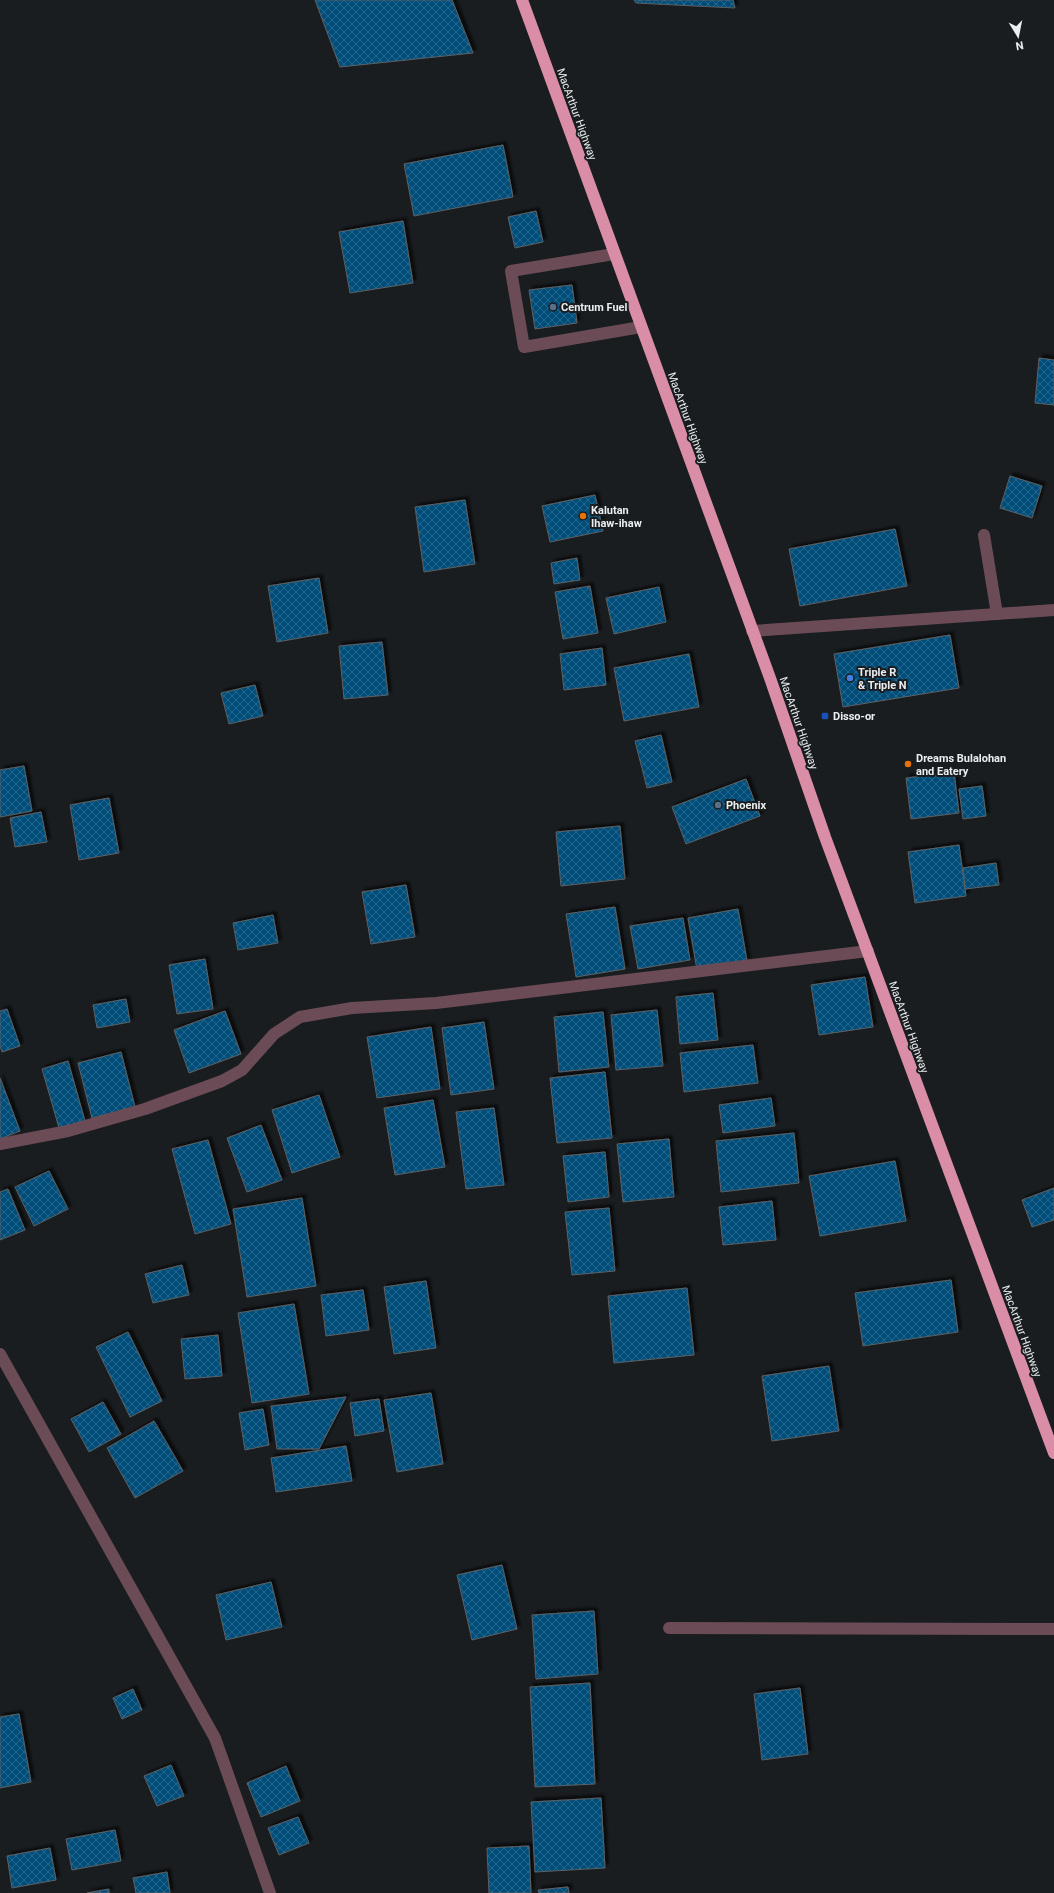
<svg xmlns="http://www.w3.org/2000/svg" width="1054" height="1893" font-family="Roboto,sans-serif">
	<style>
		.building { fill: url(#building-cross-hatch); stroke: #5c6164; filter: url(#shadow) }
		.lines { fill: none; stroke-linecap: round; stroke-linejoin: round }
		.lane { stroke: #6b4c56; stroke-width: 12 }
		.street { stroke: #6b4c56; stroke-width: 12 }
		.highway { stroke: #da8da6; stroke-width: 12 }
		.service-dot { fill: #5c6f8a; stroke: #1a1d20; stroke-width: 1.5 }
		.food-dot { fill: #e8710a; stroke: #1a1d20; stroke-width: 1.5 }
		.shop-dot { fill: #3f7fe0; stroke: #1a1d20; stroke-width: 1.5 }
		.transit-dot { fill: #1a4fb4; stroke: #1a1d20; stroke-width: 1.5 }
		.labels { text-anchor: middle; stroke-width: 4; stroke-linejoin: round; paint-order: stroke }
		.street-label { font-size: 11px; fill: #ebeef0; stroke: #1a1d20 }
		.poi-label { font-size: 11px; font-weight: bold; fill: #ebeef0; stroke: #1a1d20; text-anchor: start }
	</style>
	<defs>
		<pattern id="building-cross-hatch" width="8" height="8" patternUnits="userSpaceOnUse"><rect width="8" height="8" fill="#024e7a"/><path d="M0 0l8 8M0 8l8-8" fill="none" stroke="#27688d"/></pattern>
		<filter id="shadow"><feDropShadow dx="3.5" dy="-3.5" stdDeviation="1" flood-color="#0009"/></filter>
	</defs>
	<rect width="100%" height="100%" fill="#1a1d20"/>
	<!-- building -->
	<path class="building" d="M315,0H452L473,53L340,67Z
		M634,0H733L735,8L636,3Z
		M503,145L513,197L414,216L404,164Z
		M536,211L543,242L515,248L508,217Z
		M403,221L413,283L350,293L339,232Z
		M572,285L577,323L535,329L529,290Z
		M1039,358L1054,360V405L1035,403Z
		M1010,476L1042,486L1032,518L1000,508Z
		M595,495L603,531L550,542L542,506Z
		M465,500L475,564L424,572L415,507Z
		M895,529L907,586L800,606L789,549Z
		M577,558L580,580L554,584L551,563Z
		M319,578L328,633L277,642L268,586Z
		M590,586L598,633L563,639L555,592Z
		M659,587L666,622L614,634L606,598Z
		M950,635L959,688L843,707L834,654Z
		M382,642L388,695L344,699L339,646Z
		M602,648L606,685L564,690L560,654Z
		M689,654L699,707L624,721L614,668Z
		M255,685L263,716L229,724L221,693Z
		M661,735L672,782L647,788L635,741Z
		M24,766L32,811L0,817V770Z
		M954,772L959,813L911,819L906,778Z
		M746,779L760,816L686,844L672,807Z
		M982,786L986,816L963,819L959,789Z
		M109,798L119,853L79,860L70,805Z
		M41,812L47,842L15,847L10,818Z
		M620,826L625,879L561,886L556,832Z
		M959,845L966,896L915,903L908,852Z
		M996,863L999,885L965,889L963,868Z
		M406,885L415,937L371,944L362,892Z
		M615,907L625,969L576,977L566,914Z
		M738,909L747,961L697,970L688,918Z
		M273,915L278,943L238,950L233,923Z
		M683,918L690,960L638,969L630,926Z
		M205,959L213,1009L177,1014L169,965Z
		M865,977L873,1027L819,1035L811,985Z
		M713,993L718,1040L680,1044L676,997Z
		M126,999L130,1022L97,1028L93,1005Z
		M7,1009L20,1046L2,1052L0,1046V1011Z
		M657,1010L663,1066L616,1070L611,1015Z
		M225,1011L241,1054L189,1073L174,1030Z
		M603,1012L609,1067L559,1072L554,1017Z
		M484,1022L494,1089L451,1095L442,1028Z
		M431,1027L440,1089L377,1098L367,1037Z
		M753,1045L758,1083L684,1092L680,1053Z
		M121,1052L135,1107L92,1118L78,1063Z
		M68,1061L85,1121L59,1128L42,1069Z
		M605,1072L612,1138L557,1143L550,1078Z
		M0,1078L20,1131L0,1139Z
		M319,1095L340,1157L292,1173L272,1110Z
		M771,1098L775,1126L723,1133L719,1105Z
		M433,1100L445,1167L395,1175L384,1108Z
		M494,1108L504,1185L466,1189L456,1112Z
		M261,1125L282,1180L247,1192L227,1138Z
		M794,1133L799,1183L721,1192L716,1141Z
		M669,1139L674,1197L623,1202L617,1144Z
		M208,1140L231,1224L195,1234L172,1149Z
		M605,1152L609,1197L568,1202L563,1156Z
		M895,1161L906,1221L820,1236L809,1176Z
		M49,1171L68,1209L34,1226L15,1187Z
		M1054,1188V1220L1032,1227L1022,1200Z
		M8,1189L25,1230L0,1240V1192Z
		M302,1198L316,1286L247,1297L233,1209Z
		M772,1201L776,1240L723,1245L719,1207Z
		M609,1208L615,1271L572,1275L565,1212Z
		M182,1265L189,1295L153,1303L145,1274Z
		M951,1280L958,1332L863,1346L855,1293Z
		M426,1281L436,1348L394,1354L384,1287Z
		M687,1288L694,1355L614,1363L608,1296Z
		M363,1290L369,1330L326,1336L321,1295Z
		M294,1304L309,1394L252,1403L238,1313Z
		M128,1332L162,1401L130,1417L96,1347Z
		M218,1335L222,1376L185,1379L181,1339Z
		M829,1366L839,1431L772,1441L762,1376Z
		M431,1393L443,1464L397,1472L384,1400Z
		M346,1397L319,1449H277L271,1406Z
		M379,1399L384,1431L355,1436L350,1403Z
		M103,1402L121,1434L89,1452L71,1419Z
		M263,1409L269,1445L245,1450L239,1413Z
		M154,1421L183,1471L135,1498L107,1448Z
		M346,1446L352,1481L276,1492L271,1458Z
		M502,1565L517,1629L472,1640L457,1575Z
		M271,1582L282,1627L226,1640L216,1595Z
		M594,1611L598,1674L536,1679L532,1615Z
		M590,1683L595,1784L535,1787L530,1687Z
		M800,1688L808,1754L762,1760L754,1694Z
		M133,1689L142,1710L122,1719L113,1698Z
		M19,1714L31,1782L0,1788V1717Z
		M171,1765L184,1796L157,1806L144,1776Z
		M286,1766L300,1801L261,1817L247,1783Z
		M601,1798L605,1868L535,1872L531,1802Z
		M298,1817L309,1843L279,1855L268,1828Z
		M115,1830L121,1861L72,1870L66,1839Z
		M529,1846L531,1893H489L487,1848Z
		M50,1848L56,1880L12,1888L7,1856Z
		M167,1872L170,1893H136L133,1878Z
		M568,1887L569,1893H539L538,1890Z
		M109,1889V1893H87Z"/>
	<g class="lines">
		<!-- lane -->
		<path class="lane" d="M614,254L511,271L524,347L641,327
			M984,535L997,614
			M669,1628L1054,1629"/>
		<!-- street -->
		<path class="street" d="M752,631L1054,610
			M0,1144L68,1131L145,1109L222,1081L242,1070L274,1034L300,1017L352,1008L436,1003L868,951
			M0,1354L215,1738L270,1893"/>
		<!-- highway -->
		<path class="highway" d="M522,0L770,678L825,837L1054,1453"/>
	</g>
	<!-- markers -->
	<g class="service-dot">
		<circle cx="553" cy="307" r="4"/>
		<circle cx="718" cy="805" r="4"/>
	</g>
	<g class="food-dot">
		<circle cx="583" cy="516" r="4"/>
		<circle cx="908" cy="764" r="4"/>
	</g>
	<circle class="shop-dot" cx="850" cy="678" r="4"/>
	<rect class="transit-dot" x="821" y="712" width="8" height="8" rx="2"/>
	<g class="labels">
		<!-- street labels -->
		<g class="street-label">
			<text transform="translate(577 114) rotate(70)" y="4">MacArthur Highway</text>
			<text transform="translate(688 418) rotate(70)" y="4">MacArthur Highway</text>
			<text transform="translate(799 723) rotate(71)" y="4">MacArthur Highway</text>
			<text transform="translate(909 1027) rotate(70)" y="4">MacArthur Highway</text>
			<text transform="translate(1022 1331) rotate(70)" y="4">MacArthur Highway</text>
		</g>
		<!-- poi labels -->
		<g class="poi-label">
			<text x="561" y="311">Centrum Fuel</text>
			<text x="591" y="514">Kalutan<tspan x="591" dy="13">Ihaw-ihaw</tspan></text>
			<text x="858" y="676">Triple R<tspan x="858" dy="13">&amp; Triple N</tspan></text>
			<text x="833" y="720">Disso-or</text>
			<text x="916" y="762">Dreams Bulalohan<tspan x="916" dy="13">and Eatery</tspan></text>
			<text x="726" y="809">Phoenix</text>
		</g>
	</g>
	<!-- north arrow -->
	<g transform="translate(1018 36) rotate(170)" stroke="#1a1d20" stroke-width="3" paint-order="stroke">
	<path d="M0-3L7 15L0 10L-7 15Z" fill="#ebeef0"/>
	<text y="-6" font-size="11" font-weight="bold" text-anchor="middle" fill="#ebeef0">N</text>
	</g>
</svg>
